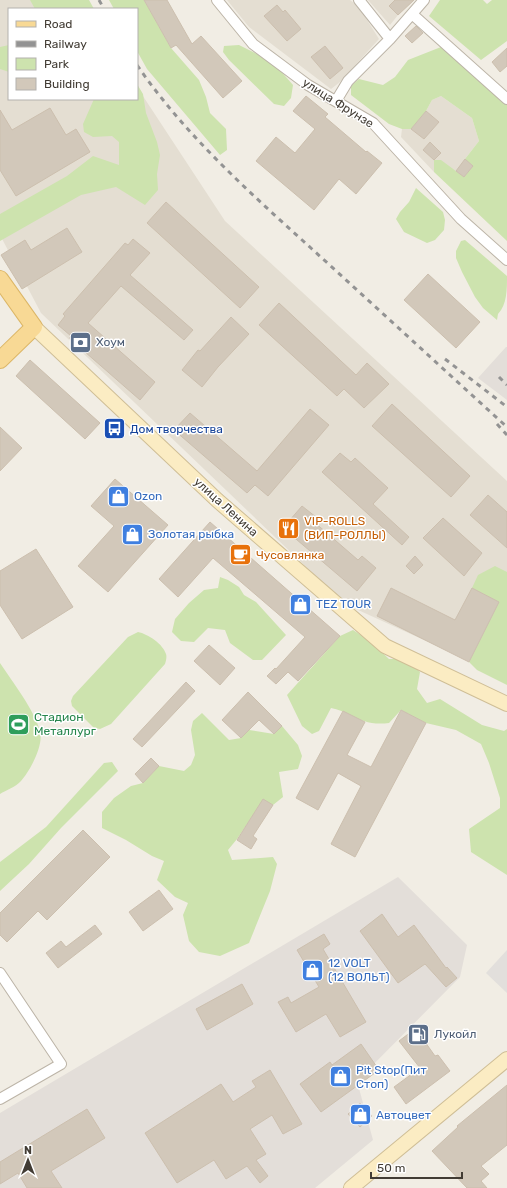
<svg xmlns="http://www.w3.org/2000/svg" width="507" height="1188" font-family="Rubik,sans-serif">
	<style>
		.residential { fill: #e4ded2 }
		.industrial { fill: #e3ded9 }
		.green { fill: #cde3ae }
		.parking { fill: #e2dfdc }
		.building { fill: #d2c8ba; stroke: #ccbfae }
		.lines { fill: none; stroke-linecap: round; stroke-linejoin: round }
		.minor-casing { stroke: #bcb4a7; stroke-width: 12 }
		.secondary-casing { stroke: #cfbe96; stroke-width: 16 }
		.primary-casing { stroke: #dcb666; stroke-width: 18 }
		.minor { stroke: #fff; stroke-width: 10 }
		.secondary { stroke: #fbecc3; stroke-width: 14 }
		.primary { stroke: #f8d995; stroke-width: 16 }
		.rail { stroke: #939393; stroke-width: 3; stroke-dasharray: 5 5; stroke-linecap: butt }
		.labels { text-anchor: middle; stroke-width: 3; stroke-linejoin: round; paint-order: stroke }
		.street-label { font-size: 12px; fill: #423c34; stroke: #fff }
		.service-label { font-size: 12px; fill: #4e5e75; stroke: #fff; text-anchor: start }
		.transit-label { font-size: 12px; fill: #164399; stroke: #fff; text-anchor: start }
		.shop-label { font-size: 12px; fill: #366cbe; stroke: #fff; text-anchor: start }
		.food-label { font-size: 12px; fill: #c56008; stroke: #fff; text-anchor: start }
		.leisure-label { font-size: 12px; fill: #27864d; stroke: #fff; text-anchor: start }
	</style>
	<rect width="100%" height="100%" fill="#f1ede4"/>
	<!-- residential -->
	<path class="residential" d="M0,0H80L86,9H9V99H137V87L225,221L507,481V678L345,604L41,313L0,235Z
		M227,0H350L359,7L379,39L340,82L331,89L249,27Z
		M368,0H414L398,15L390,25Z
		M441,96L472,118L479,141L465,159L473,166L464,177L456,171L434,160V172L401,137L402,129H412L426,111L432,100Z"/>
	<!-- industrial -->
	<path class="industrial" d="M506,347H507V400L478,378Z
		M398,877L467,945L460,977L357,1081L373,1140L315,1188H0V1113Z"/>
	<!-- green -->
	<path class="green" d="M30,0H89L94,9H35Z
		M109,0H144L171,48L199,80L206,97L210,113L226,129L227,150L220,155L147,69L137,51V9H114Z
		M440,0H483L487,4L492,0H507V41L481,60L429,16Z
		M9,45V72L0,69V47Z
		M239,45L263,57L279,69L293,85L291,98L284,106L274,104L229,60L223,52L224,46Z
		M441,47L507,104V241L434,172V160H441L464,177L473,166L465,159L479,141L472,118L441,96L432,100L426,111L411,129H402L389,124L351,95V86L359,79L383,85L395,77L408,60Z
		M137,84L143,94L146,113L157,142L160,155L157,174L158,190L145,205L116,187L81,195L0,241V214L67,176L93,156L119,165V142L112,136L93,137L84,132L83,124L94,99H137Z
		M416,188L443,212L445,220L444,230L435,240L427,243L404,232L396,219L400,212L409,202Z
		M465,240L507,276C507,289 507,305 498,314L497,320L483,308L475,297L462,272L456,258V251L461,241Z
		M495,566L507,572V685L477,670L469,662L499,602L472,588L478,575Z
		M220,577L228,580L239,587L244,595L256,602L286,635L262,660H253L230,643L225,630L208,628L194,642L181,641L172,632L175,619L189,603L204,590L218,588Z
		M353,630L370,641L389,659H406L420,672L417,689L427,703L440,699L482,725L504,731L507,729V875L471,852L469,829L500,808V798L489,763L481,744L456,730L426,723L401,710L389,723C381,724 372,724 364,721C351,717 346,711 331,708L319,731L312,734L302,726L287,695L340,636Z
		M138,632C148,634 163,644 166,654C167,657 166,661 165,664L111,724L100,729L94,728L72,706L71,701L73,696L128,637Z
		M0,663C12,681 35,711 40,731C44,745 30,771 21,781C16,787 6,790 0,794Z
		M202,713L229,740L241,738L249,730L274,734L282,726L298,745L302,756L298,769L279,772L283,797L273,805L263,800L237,839L228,850L232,860L273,857L277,864L270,891L249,943L220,956L199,952L189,941L183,915L188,903L175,897L157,880L164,861L152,856L126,840L102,828V812L114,798L131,786L143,783L159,766L184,771L191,765L195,755L191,730L193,721Z
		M112,762L118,771L61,828L29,864L0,891V862L46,827L104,763Z"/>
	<!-- parking -->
	<path class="parking" d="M507,950V993L486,973Z"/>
	<!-- building -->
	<path class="building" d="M144,0H167L192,44L201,36L242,81L223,98L176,45L171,48Z
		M395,0H414L398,15L389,6Z
		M277,5L283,12L285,10L301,29L287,41L264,16Z
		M416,26L423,33L412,43L405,36Z
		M325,46L343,68L330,79L311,57Z
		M507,48V66L500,72L492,62Z
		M306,96L328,114L325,117L366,152L367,151L382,163L356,194L339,179L314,210L256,161L276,137L295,153L315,129L293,111Z
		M50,108L66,135L76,129L90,152L16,196L0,170V110L12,130Z
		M426,111L439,122L424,139L411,129Z
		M430,142L441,153L434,160L423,150Z
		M465,159L473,166L464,177L456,171Z
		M166,202L259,287L240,308L147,223Z
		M67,228L82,252L22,289L1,255L25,240L31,250Z
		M133,239L150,253L130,275L193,330L184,340L121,286L88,323L155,382L140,400L69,338L71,336L58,325L65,316L63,314L125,243L128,245Z
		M428,274L480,322L456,348L404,300Z
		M279,303L356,375L367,363L389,384L364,408L344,389L337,396L259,325Z
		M231,317L249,334L218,367L202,387L182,370L198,350L200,351Z
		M30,360L100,423L85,439L16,376Z
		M392,404L470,476L451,497L372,426Z
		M310,409L329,425L268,496L255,485L247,493L174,430L190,413L257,471Z
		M0,427L22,448L0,471Z
		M340,453L351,462L355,458L388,488L373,504L409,537L402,545L322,472Z
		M115,479L168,525L108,592L78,566L114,526L91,506Z
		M488,495L507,512V548L470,515Z
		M302,506L316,517L313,521L358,560L362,556L376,568L357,591L283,528Z
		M443,518L482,553L464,576L423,538Z
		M210,522L340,636L298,681L288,672L276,684L267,676L275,668L276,669L305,637L213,558L178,597L159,579Z
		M36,549L73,607L22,639L0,605V571Z
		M415,556L423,565L414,574L406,566Z
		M391,588L455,620L472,588L499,602L469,662L377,616Z
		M209,645L235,668L220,685L194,661Z
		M186,682L195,691L142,747L133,739Z
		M248,692L282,726L274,734L259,720L241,738L222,720Z
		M401,710L426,723L355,857L331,844L361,786L338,773L318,810L296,798L343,711L365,722L347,755L371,767Z
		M151,758L159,766L143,783L135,774Z
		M263,799L273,805L253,836L257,839L251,849L237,840Z
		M83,830L110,857L47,920L38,911L7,942L0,935V913Z
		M159,890L173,909L143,931L129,912Z
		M382,914L398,937L414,925L446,968L447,967L457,978L446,987L425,964L398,983L360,931Z
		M95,925L102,934L58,968L46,953L61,941L66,947Z
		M324,934L330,944L323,949L366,1022L340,1037L326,1014L296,1032L278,1002L288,997L291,1003L319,987L297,950Z
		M242,984L253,1004L207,1030L196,1009Z
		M420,1025L428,1036L423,1039L435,1056L438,1055L450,1071L406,1104L394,1087L420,1068L399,1041Z
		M361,1044L379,1070L321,1112L300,1084L330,1062L332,1065Z
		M270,1070L302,1124L283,1134L272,1115L250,1129L266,1154L256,1160L268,1176L260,1183L247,1166L226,1179L214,1160L177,1183L145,1133L221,1084L233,1102L256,1087L252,1081Z
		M507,1085V1145L481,1166L489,1174L481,1181L487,1188H467L432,1151L458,1127L457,1126Z
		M360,1103L372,1116L360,1127L348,1114Z
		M87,1109L105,1138L51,1171L62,1188H27L18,1173L0,1184V1162Z"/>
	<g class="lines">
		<defs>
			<path id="minor" d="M217,0L253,44L308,85L373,123L461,219L507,260
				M359,0L390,39
				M412,14L507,99
				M336,101L348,81L390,39L424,0
				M0,973L61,1064L0,1099"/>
			<path id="secondary" d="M34,327L217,500L385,646L507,704
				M351,1188L507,1059"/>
			<path id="primary" d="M0,279L34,327L0,360"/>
		</defs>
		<!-- minor casing -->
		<use href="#minor" class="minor-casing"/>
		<!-- secondary casing -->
		<use href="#secondary" class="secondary-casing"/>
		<!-- primary casing -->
		<use href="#primary" class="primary-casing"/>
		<!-- minor -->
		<use href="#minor" class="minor"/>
		<!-- secondary -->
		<use href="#secondary" class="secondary"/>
		<!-- primary -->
		<use href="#primary" class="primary"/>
		<!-- rail -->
		<path class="rail" d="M99,0L104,9
			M137,65C185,135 249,192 312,249C377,308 442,368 507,427
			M445,359L507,407
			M499,377L507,385
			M497,424L507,435"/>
	</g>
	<!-- icons -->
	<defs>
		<symbol id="bank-square" viewBox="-11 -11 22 22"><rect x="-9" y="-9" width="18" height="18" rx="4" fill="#5c6f8a" stroke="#fff"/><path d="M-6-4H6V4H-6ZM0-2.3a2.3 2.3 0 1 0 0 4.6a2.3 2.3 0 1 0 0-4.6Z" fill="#fff"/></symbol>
		<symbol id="bus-square" viewBox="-11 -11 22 22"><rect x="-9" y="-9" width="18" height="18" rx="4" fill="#1a4fb4" stroke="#fff"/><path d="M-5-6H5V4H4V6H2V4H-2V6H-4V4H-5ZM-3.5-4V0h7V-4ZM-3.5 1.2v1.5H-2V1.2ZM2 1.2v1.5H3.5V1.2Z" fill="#fff"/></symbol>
		<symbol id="shop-square" viewBox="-11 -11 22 22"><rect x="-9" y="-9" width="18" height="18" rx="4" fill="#3f7fe0" stroke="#fff"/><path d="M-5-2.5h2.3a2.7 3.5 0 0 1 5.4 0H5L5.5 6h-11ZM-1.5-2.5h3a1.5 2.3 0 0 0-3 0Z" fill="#fff"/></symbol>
		<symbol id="restaurant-square" viewBox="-11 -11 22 22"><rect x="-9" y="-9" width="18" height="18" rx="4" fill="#e8710a" stroke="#fff"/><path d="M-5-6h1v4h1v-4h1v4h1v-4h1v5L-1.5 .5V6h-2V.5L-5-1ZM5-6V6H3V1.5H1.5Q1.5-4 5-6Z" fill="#fff"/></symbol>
		<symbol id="cafe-square" viewBox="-11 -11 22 22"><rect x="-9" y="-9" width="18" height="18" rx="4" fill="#e8710a" stroke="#fff"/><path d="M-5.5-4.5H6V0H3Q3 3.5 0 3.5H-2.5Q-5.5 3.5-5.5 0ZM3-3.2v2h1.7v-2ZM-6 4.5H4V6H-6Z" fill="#fff"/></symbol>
		<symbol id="stadium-square" viewBox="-11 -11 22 22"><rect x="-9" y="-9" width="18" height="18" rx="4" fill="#2e9e5b" stroke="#fff"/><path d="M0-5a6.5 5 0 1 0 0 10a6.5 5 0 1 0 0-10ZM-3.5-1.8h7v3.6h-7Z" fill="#fff"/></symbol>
		<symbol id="fuel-square" viewBox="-11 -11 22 22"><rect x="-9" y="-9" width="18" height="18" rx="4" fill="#5c6f8a" stroke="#fff"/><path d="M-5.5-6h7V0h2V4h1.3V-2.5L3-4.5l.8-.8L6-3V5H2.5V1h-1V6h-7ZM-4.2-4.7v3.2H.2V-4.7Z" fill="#fff"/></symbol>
	</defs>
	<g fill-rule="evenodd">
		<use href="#bank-square" x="68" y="330" width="25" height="25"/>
		<use href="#bus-square" x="102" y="416" width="25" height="25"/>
		<use href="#shop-square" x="106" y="484" width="25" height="25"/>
		<use href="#restaurant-square" x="276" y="516" width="25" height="25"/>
		<use href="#shop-square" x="120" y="522" width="25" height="25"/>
		<use href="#cafe-square" x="228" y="542" width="25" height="25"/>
		<use href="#shop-square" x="288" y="592" width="25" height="25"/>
		<use href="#stadium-square" x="6" y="712" width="25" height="25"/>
		<use href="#shop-square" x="300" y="958" width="25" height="25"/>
		<use href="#fuel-square" x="406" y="1022" width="25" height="25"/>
		<use href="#shop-square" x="328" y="1064" width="25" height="25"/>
		<use href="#shop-square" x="348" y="1102" width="25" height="25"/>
	</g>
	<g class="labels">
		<!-- street labels -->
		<g class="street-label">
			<text transform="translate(338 103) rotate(32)" y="4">улица Фрунзе</text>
			<text transform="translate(226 507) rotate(42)" y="4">улица Ленина</text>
		</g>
		<!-- service labels -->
		<g class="service-label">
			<text x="96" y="346">Хоум</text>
			<text x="434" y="1038">Лукойл</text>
		</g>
		<!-- transit labels -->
		<g class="transit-label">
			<text x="130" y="433">Дом творчества</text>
		</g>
		<!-- shop labels -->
		<g class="shop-label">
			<text x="134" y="500">Ozon</text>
			<text x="148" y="538">Золотая рыбка</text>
			<text x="316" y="608">TEZ TOUR</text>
			<text x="328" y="967">12 VOLT<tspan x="328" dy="14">(12 ВОЛЬТ)</tspan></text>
			<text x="356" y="1074">Pit Stop(Пит<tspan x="356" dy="14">Стоп)</tspan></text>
			<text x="376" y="1119">Автоцвет</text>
		</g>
		<!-- food labels -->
		<g class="food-label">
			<text x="304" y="525">VIP-ROLLS<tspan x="304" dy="14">(ВИП-РОЛЛЫ)</tspan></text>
			<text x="256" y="559">Чусовлянка</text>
		</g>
		<!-- leisure labels -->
		<g class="leisure-label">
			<text x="34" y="721">Стадион<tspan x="34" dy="14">Металлург</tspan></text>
		</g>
	</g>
	<!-- legend -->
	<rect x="8" y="8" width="130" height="92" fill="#ffffff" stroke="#b3b1ae"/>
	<rect x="16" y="21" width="20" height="6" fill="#f8d995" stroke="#b3b1ae"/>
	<text x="44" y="28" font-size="12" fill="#423c34">Road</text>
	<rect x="16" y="41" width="20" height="6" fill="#939393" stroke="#b3b1ae"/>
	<text x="44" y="48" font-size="12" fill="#423c34">Railway</text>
	<rect x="16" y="58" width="20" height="12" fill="#cde3ae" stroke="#b3b1ae"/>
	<text x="44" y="68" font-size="12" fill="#423c34">Park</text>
	<rect x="16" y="78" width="20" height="12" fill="#d2c8ba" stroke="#b3b1ae"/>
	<text x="44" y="88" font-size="12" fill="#423c34">Building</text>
	<!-- north arrow -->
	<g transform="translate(28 1160)" stroke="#ffffff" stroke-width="3" paint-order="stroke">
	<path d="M0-3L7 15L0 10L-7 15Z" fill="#423c34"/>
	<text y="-6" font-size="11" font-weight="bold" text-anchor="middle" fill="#423c34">N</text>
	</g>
	<!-- scale -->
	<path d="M371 1172v6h91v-6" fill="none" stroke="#423c34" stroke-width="2"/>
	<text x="377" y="1172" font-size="12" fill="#423c34" stroke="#ffffff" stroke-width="3" paint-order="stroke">50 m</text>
</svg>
